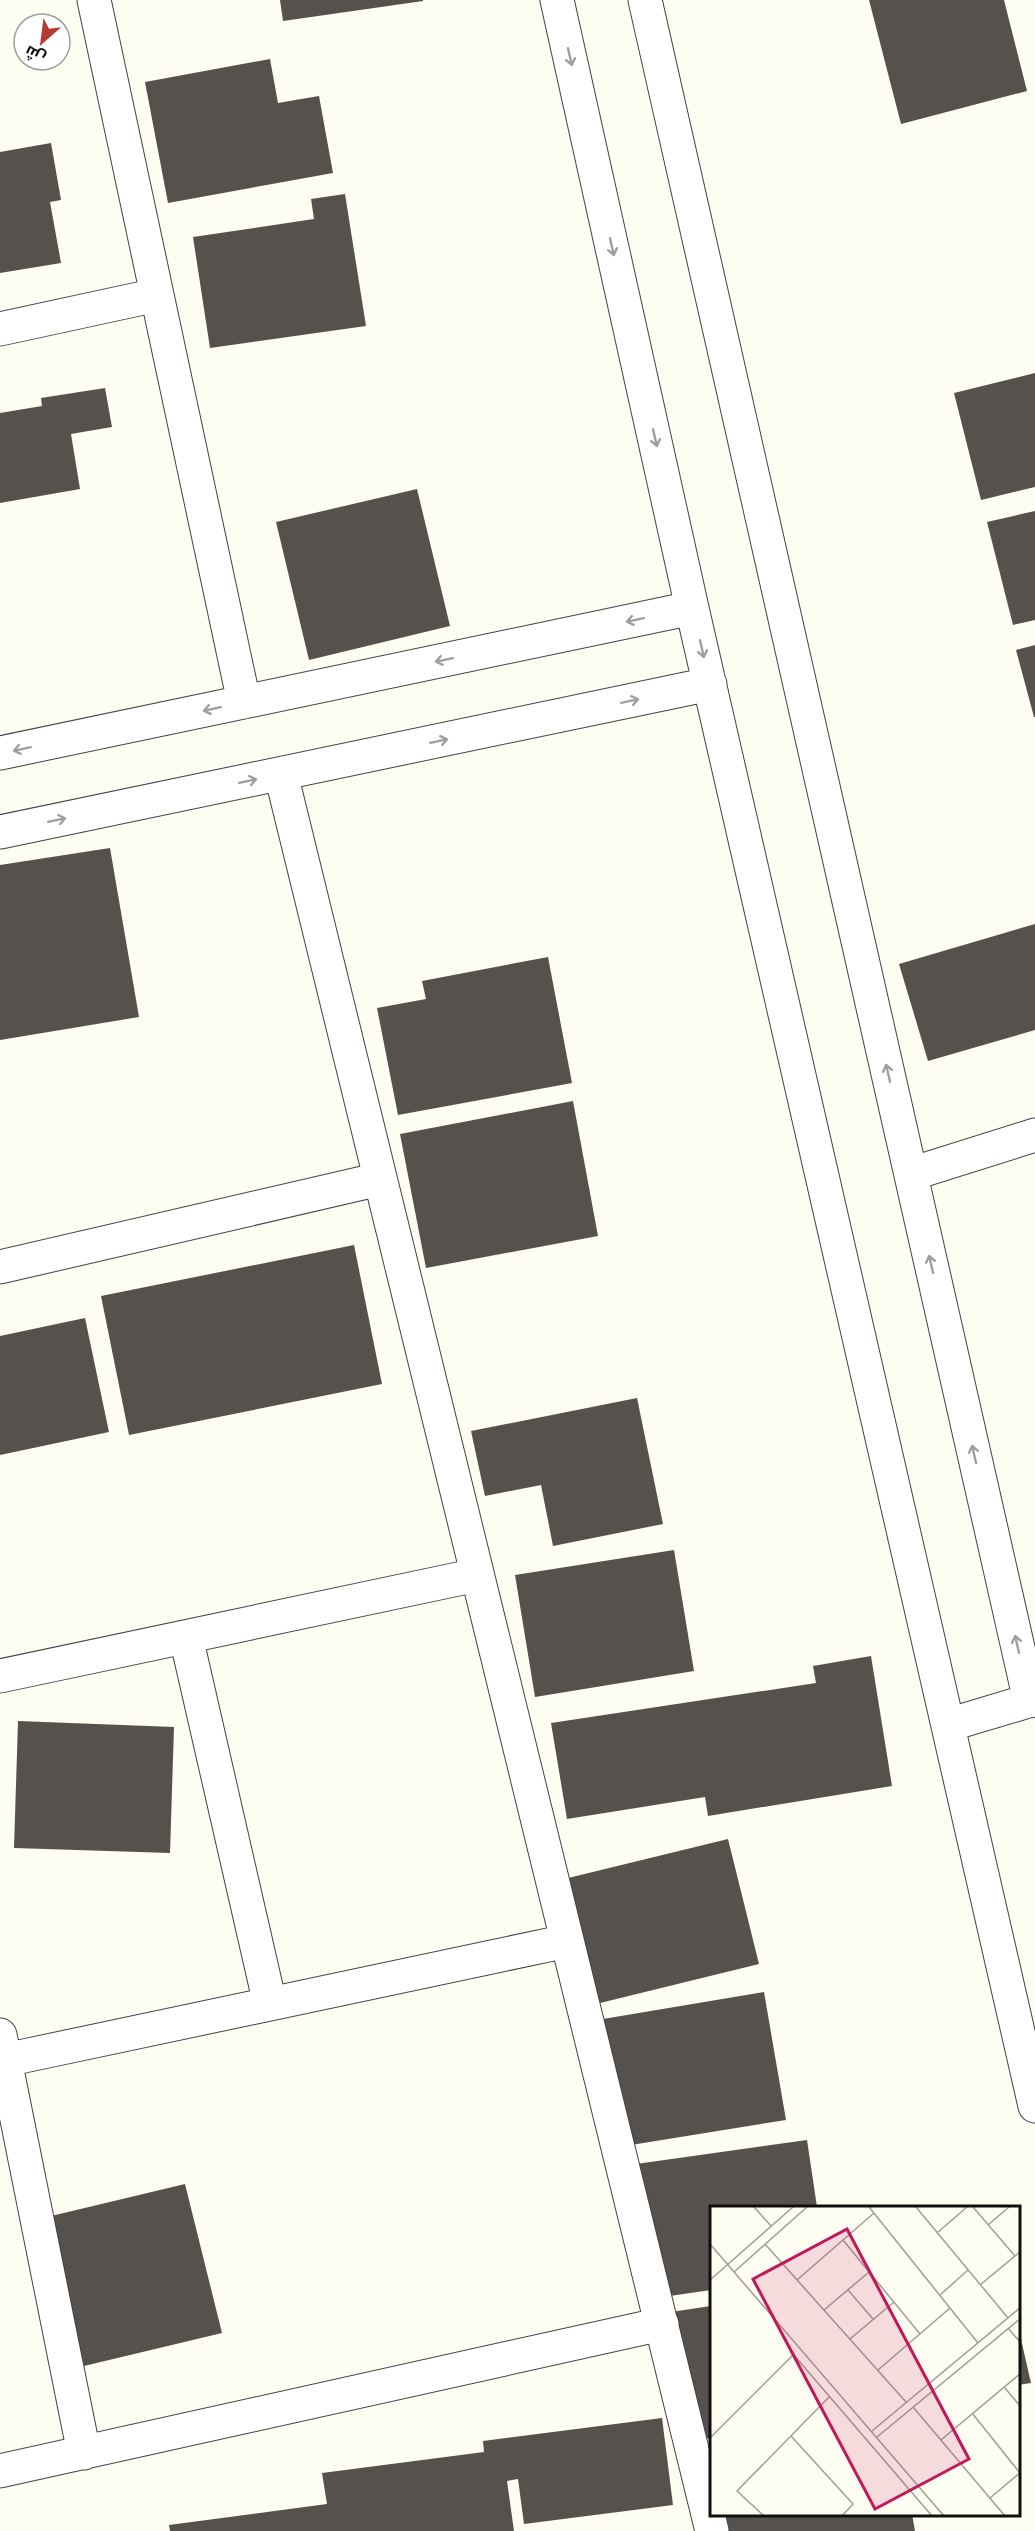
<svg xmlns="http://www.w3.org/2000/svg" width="1035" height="2531" font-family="Literata,Cairo,serif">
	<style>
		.building { fill: #56514c }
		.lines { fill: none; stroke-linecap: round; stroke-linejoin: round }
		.minor-casing { stroke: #424242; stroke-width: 35 }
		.minor { stroke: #fff; stroke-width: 33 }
		.oneway { stroke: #9f9f9f }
		.inset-road { fill: none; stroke: #9e9e97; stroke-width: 1.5 }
		.view { fill: #c2185b; fill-opacity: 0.15; stroke: #c2185b; stroke-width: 3 }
		.inset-edge { fill: none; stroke: #0f0f0f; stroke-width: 3 }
	</style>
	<rect width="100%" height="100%" fill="#fefdf1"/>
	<!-- building -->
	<path class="building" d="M280,0H423V1L283,21Z
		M869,0H1004L1027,91L901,124Z
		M270,59L278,103L319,96L333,173L168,203L145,82Z
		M51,143L61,200L50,202L61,263L0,273V152Z
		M345,194L366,326L210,348L193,237L314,219L311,199Z
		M1035,373V487L981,500L954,393Z
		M105,388L112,427L71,434L80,489L0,503V413L42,406L41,398Z
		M417,489L450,626L309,660L276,522Z
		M1035,511V620L1013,625L987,522Z
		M1035,645V717H1034L1016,650Z
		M110,848L139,1017L0,1040V865Z
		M1035,924V1030L928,1061L899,964Z
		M548,957L572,1083L398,1115L377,1008L426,999L422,981Z
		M573,1101L598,1236L426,1268L400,1134Z
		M354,1245L382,1384L129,1435L101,1296Z
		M85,1318L109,1432L0,1455V1336Z
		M637,1398L663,1524L553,1546L541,1485L485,1496L471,1431Z
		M674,1550L694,1671L535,1697L515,1575Z
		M871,1656L892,1786L708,1816L705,1797L567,1819L551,1723L816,1683L813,1666Z
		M18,1721L174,1727L170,1853L14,1848Z
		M728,1839L759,1964L596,2004L564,1879Z
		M764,1992L786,2120L631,2145L623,2100L617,2101L603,2019Z
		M807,2140L817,2207H711V2290L656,2298L636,2164Z
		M185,2184L222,2333L84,2366L47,2217Z
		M711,2306V2438L692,2440L671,2312Z
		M1018,2326L1031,2383L1018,2385Z
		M662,2418L673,2505L524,2524L518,2479L507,2481L514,2531H170L169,2525L327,2504L322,2473L484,2452L483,2441Z
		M717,2514H912L915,2531H720Z"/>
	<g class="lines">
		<defs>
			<path id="minor" d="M94,0L244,702
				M557,0L692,608L1035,2106
				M645,0L1030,1701
				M0,329L157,295
				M0,753L692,608
				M281,774L712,2531
				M0,832L710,684
				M911,1174L1035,1135
				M0,1267L380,1179
				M186,1637L270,2004
				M0,1676L477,1575
				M948,1725L1035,1699
				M0,2035L84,2453
				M5,2060L567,1941
				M0,2471L662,2324"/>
		</defs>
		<!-- minor casing -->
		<use href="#minor" class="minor-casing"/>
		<!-- minor -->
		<use href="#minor" class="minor"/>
	</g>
	<!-- one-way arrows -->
	<defs><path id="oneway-shaft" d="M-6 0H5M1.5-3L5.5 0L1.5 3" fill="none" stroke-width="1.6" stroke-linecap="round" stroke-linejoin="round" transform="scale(1.5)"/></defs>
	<g class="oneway">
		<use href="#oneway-shaft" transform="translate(570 57) rotate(77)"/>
		<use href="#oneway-shaft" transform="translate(612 247) rotate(77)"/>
		<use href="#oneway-shaft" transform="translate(655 438) rotate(77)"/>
		<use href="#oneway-shaft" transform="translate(635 620) rotate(168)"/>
		<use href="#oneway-shaft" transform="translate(702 649) rotate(77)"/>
		<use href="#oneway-shaft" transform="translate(444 660) rotate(168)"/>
		<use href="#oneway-shaft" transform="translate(630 701) rotate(-12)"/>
		<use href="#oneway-shaft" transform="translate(212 709) rotate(168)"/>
		<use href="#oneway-shaft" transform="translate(439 741) rotate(-12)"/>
		<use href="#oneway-shaft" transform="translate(22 749) rotate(168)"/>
		<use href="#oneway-shaft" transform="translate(248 781) rotate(-12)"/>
		<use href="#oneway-shaft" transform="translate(57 820) rotate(-12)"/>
		<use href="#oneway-shaft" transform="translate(888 1073) rotate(-103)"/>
		<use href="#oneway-shaft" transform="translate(931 1264) rotate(-103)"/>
		<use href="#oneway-shaft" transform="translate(974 1454) rotate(-103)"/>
		<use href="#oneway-shaft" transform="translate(1017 1644) rotate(-103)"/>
	</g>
	<!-- overview -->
	<g transform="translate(710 2206)">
		<rect width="310" height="310" fill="#fefdf1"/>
		<path class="inset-road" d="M44,1L61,20M159,1L268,137M206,1L298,112M263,1L305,50M278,19L299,1M227,27L257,1M133,34L210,128M0,38L234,310M55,38L196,196M24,66L97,1M0,74L83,1M87,74L164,7M270,79L311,45M138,84L163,113M230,89L258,64M114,104L159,66M298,122L311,137M140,133L184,96M83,148L222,310M168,164L240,102M294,181L311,201M203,201L295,310M262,207L310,267M162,225L311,101M81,230L143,298L132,310M167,231L311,112M0,232L85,147M231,234L311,167M280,292L311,266M54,310L27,285L120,190"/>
		<path class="view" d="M137,23L259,253L165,303L43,73Z"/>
		<rect width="310" height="310" class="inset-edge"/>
	</g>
	<!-- north arrow -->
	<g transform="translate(42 42) rotate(208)"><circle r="28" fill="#ffffff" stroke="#9f9f9f" stroke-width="1.5"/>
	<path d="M0-4.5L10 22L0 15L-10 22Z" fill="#b33b32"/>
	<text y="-9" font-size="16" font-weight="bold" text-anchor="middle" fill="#0f0f0f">ش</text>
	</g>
</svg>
